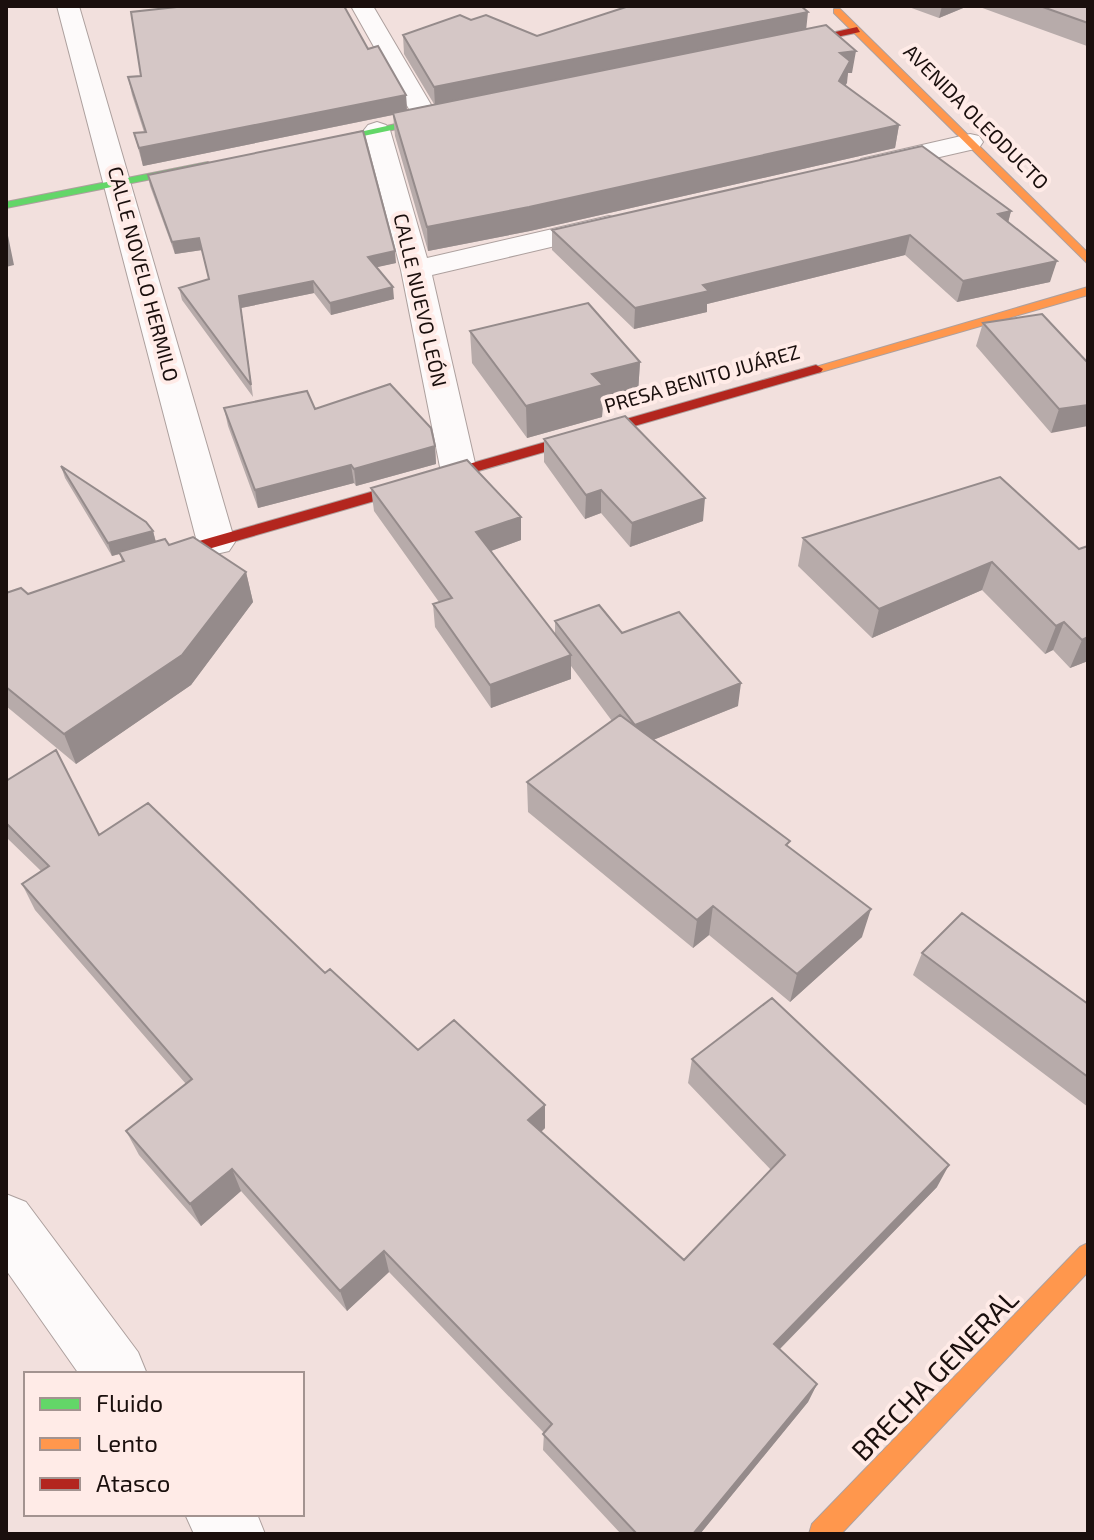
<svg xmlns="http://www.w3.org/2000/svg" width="1094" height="1540" font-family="'Exo 2',sans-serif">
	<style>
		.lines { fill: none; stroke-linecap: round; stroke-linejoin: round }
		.street-casing { stroke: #ada09e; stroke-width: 2 }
		.fast-casing { stroke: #ada09e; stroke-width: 2 }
		.slow-casing { stroke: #ada09e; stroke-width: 2 }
		.jam-casing { stroke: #ada09e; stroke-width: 2 }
		.street { fill: #fdfafa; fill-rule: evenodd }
		.fast { fill: #63d668; fill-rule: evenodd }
		.slow { fill: #ff974d; fill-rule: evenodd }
		.jam { fill: #b3261e; fill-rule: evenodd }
		.wall { fill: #b7abaa }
		.shaded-wall { fill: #958b8b }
		.building { fill: #d5c7c6; stroke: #958b8b; stroke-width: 2 }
		.labels { text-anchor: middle; stroke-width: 8; stroke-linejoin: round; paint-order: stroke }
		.far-street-label { font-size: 20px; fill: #1a0f0d; stroke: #ffebe7 }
		.near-street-label { font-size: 28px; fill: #1a0f0d; stroke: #ffebe7 }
	</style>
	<rect width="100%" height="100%" fill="#f2e0dd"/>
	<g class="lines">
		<defs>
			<path id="street" d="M57,6H79L235,542L229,551L216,554L203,551L197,542Z
				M351,6H373L440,120L436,125H418Z
				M377,122L386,125L390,130L427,258L609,216L619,219L623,225L619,231L432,275L477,472L472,480L459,483L446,480L441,472L401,270L364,130L368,125Z
				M970,134L979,136L983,142L979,148L870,173L861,171L857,165L861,159Z
				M6,1194L26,1202L138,1352L147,1374H79L6,1270Z
				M185,1514H257L265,1534H194Z"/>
			<path id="fast" d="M450,112L454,113V117L306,148L301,145Z
				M208,162L213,165L212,167L6,208V202Z"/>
			<path id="slow" d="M834,9H840L1088,253V264L834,13Z
				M1088,287V295L821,372L816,373L809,369Z
				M1088,1243V1272L841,1534H809L812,1524L1080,1247Z"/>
			<path id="jam" d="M857,27L860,32L780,49L775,46Z
				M816,365L823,369L821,372L153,565H143L140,561L143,557Z"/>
		</defs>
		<!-- street casing -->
		<use href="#street" class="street-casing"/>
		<!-- fast casing -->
		<use href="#fast" class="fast-casing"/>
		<!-- slow casing -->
		<use href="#slow" class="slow-casing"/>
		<!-- jam casing -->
		<use href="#jam" class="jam-casing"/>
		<!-- street -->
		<use href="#street" class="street"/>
		<!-- fast -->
		<use href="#fast" class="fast"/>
		<!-- slow -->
		<use href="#slow" class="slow"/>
		<!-- jam -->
		<use href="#jam" class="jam"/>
	</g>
	<!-- wall -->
	<path class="wall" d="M174,6H344L368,49L406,95L407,110L434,104L404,54L403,35L471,20L537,36L806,29L852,73H848L845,86L899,125L895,148L530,231L428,251L395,136L393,115L143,166L134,133L144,132L132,95L128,77L141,76L175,8Z
		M906,6H968L939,18Z
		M977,6H1088V45L1087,46Z
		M148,175L396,263L376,267L394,299L331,315L314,293L241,308L253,397L182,300L179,288L209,280L202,250L175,254L150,186Z
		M1011,211L1008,222L1050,282L957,302L905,255L707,304V312L634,329L552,250V230Z
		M983,323L1088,363L1051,433L976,346Z
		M470,331L640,362L638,393L603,403L602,417L527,438L472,363Z
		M224,408L315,409L435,446L436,464L356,486L354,483L258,508L228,426Z
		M544,439L703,521L630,547L601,513L585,519L544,462Z
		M61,466L153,531L156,542L169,545L246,572L253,602L191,685L76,764L6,706V593L28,594L122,562L120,554L112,556L65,478Z
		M371,488L521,540L491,551L555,634V621L622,633L738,706L653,740L789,847L862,937L790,1002L709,935L693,948L528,812L527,782L612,721L571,666V679L491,708L435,627L433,604L439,602L374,511Z
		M803,538L1079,549L1088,661L1070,668L1053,650L1045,654L982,590L872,638L798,566Z
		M6,781L99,835L325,973L418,1050L545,1105V1128L541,1132L684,1260L771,1170L688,1083L692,1059L937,1187L780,1349L817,1384L808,1402L700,1534H621L543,1450L544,1433L389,1272L347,1311L241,1191L201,1226L139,1155L126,1131L186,1084L35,910L22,884L41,871L6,837Z
		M922,953L1088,1004V1107L913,975Z"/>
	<!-- shaded-wall -->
	<path class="shaded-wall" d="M942,6H968L939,18Z
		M808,12L806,31L435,106L434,87Z
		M856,51L852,73H848L847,83L835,103L840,53Z
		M406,95L407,112L143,166L139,148Z
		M899,125L895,148L530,231L428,251L427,227Z
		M1011,211L1006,231L998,214Z
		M6,226L14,265L6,267Z
		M910,235L905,255L707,304V312L634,329L635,308L703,285Z
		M199,238L202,250L175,254L172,242Z
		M395,251L396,263L369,269L368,257Z
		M1057,261L1050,282L957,302L963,281Z
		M313,281L314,293L241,308L253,397L239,296Z
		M393,287L394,299L331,315L330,303Z
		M640,362L638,393L603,403L602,417L527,438L526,406L592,374Z
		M1088,405V426L1051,433L1059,409Z
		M435,446L436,464L356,486L354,469Z
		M351,465L354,483L258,508L255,490Z
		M601,490V513L585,519L586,495Z
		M705,498L703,521L630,547L632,523Z
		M521,517V540L477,556L476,532Z
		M153,531L156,543L112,556L108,543Z
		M992,562L982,590L872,638L879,609Z
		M246,572L253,602L191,685L76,764L64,734Z
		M1064,622L1053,650L1045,654L1056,626Z
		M1088,637V661L1070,668L1082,640Z
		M571,655V679L491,708L490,685Z
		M741,683L738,706L633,748L635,725Z
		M713,906L709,935L693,948L697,920Z
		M871,909L862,937L790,1002L797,974Z
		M545,1105V1128L528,1144V1120Z
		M949,1165L937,1187L767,1362L774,1344Z
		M232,1169L241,1191L201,1226L190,1204Z
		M384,1251L389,1272L347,1311L340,1291Z
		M817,1384L808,1402L700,1534H693Z"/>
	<!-- building -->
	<path class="building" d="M176,6H344L368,49L378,46L406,95L139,148L134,133L146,132L128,77L141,76L131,12L177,7Z
		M629,6H801L808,12L434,87L403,35L460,15L471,20L486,15L537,36Z
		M1040,6H1088V23Z
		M826,25L856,51L840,53L850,61L839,81L899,125L529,207L427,227L393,113Z
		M363,131L395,251L368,257L393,287L330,303L313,281L239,296L251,385L179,288L209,279L199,238L172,242L148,175Z
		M922,146L1011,211L998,214L1057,261L963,281L910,235L703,285L709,291L635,308L552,230Z
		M588,303L640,362L592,374L603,385L526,406L470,331Z
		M1042,314L1088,363V405L1059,409L983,323Z
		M390,384L431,428L435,446L354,469L351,465L255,490L224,408L307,391L315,409Z
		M625,416L705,498L632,523L601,490L586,495L544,439Z
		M467,460L521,517L476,532L571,655L490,685L433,604L452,598L371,488Z
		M61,466L146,522L153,531L108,543Z
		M1000,477L1079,549L1088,546V637L1082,640L1064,622L1056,626L992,562L879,609L803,538Z
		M193,537L246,572L182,655L64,734L6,687V593L21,588L28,594L124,561L119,552L165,539L169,545Z
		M599,605L622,633L679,612L741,683L635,725L555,621Z
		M620,715L790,841L786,845L871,909L797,974L713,906L697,920L527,782Z
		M56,750L99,835L148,803L325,973L330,969L418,1050L454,1020L545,1105L528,1120L684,1260L785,1155L692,1059L772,998L949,1165L774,1344L817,1384L693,1534H637L543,1434L552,1424L384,1251L340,1291L232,1169L190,1204L126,1131L192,1079L22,884L49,866L6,823V781Z
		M962,913L1088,1004V1077L922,953Z"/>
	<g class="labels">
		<!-- far-street labels -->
		<g class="far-street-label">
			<text transform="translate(976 117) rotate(45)" y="7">AVENIDA OLEODUCTO</text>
			<text transform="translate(143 274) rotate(75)" y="7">CALLE NOVELO HERMILO</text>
			<text transform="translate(420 300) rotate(77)" y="7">CALLE NUEVO LEÓN</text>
			<text transform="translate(702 379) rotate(-16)" y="7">PRESA BENITO JUÁREZ</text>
		</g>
		<!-- near-street labels -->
		<g class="near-street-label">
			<text transform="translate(935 1375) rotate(-46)" y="10">BRECHA GENERAL</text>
		</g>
	</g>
	<!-- border -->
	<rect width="1094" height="1540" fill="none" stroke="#1a0f0d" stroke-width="16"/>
	<!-- legend -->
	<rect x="24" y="1372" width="280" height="144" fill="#ffebe7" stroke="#a39390" stroke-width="2"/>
	<rect x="40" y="1398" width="40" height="12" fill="#63d668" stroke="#a39390" stroke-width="2"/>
	<text x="96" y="1412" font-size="24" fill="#1a0f0d">Fluido</text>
	<rect x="40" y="1438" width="40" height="12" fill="#ff974d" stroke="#a39390" stroke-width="2"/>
	<text x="96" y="1452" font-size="24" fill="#1a0f0d">Lento</text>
	<rect x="40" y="1478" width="40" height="12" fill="#b3261e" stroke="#a39390" stroke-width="2"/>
	<text x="96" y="1492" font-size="24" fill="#1a0f0d">Atasco</text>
</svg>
